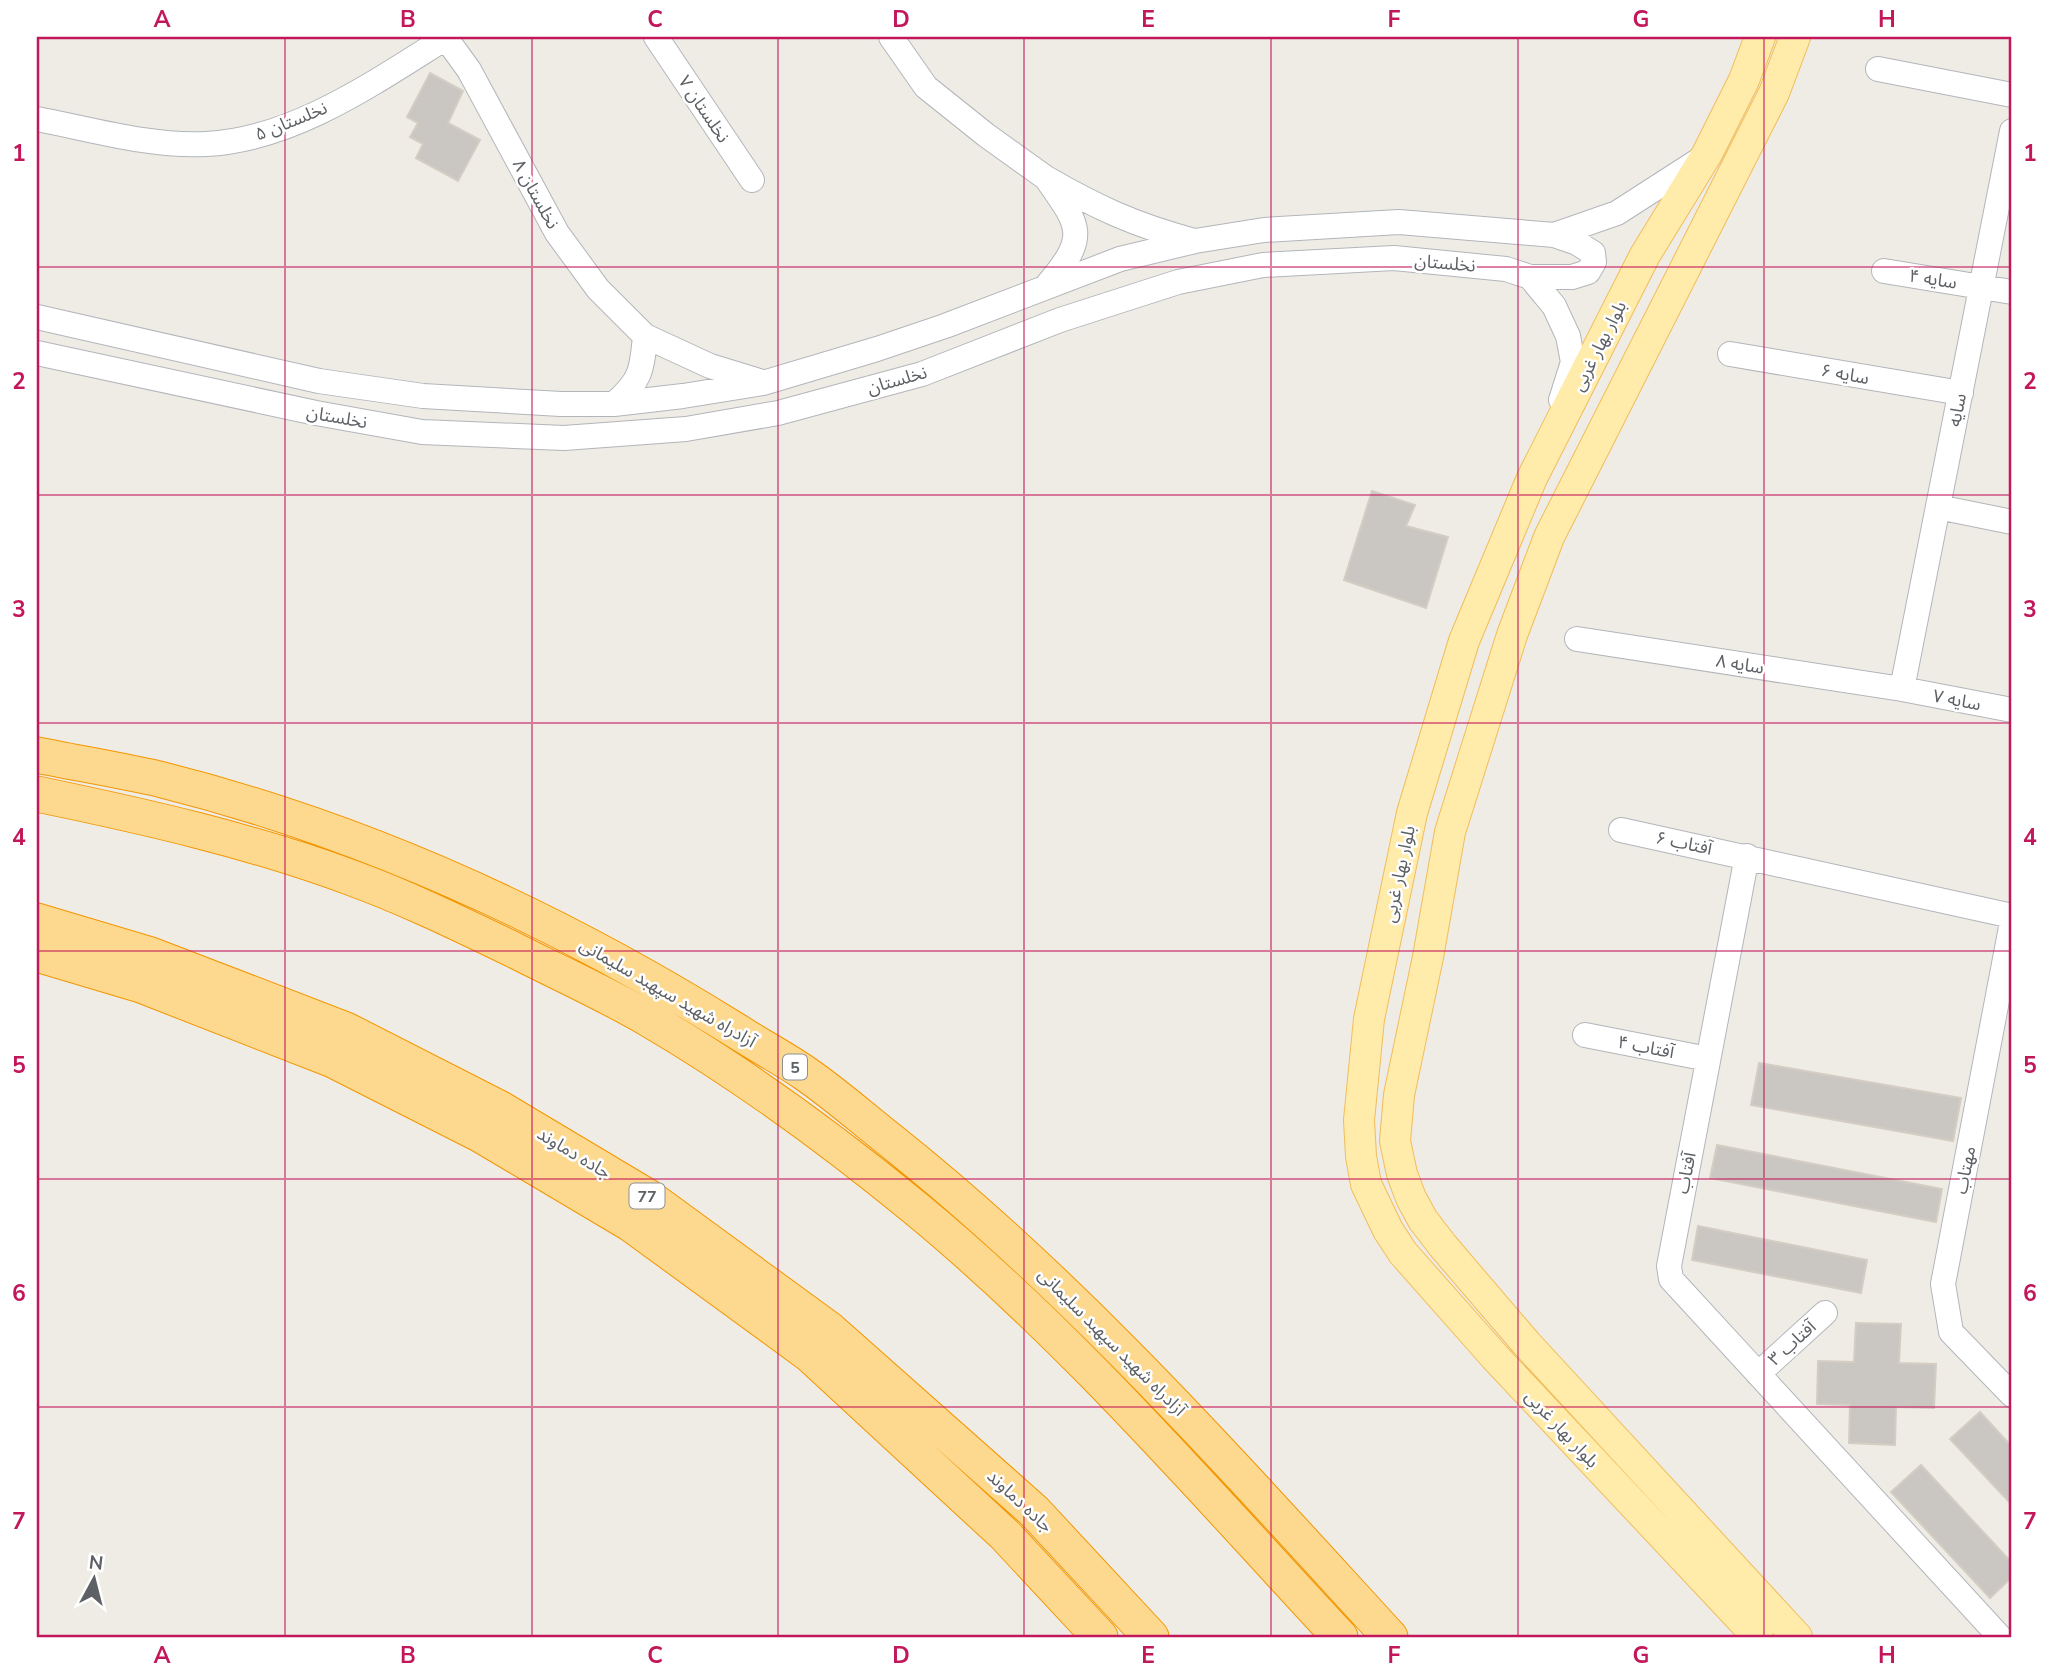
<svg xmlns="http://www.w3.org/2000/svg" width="2049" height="1674" font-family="'Nunito Sans','Noto Sans Arabic',sans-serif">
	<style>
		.building { fill: #cac7c2; stroke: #d4cdc3; stroke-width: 2 }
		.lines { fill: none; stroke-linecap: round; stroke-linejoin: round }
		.minor-casing { stroke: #b2b6ba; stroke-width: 26 }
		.major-casing { stroke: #f1bd5c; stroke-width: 32 }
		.highway-casing { stroke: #f39601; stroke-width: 37 }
		.minor { stroke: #fff; stroke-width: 24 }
		.major { stroke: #ffebaa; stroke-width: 30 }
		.highway { stroke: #fcd98f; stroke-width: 35 }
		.grid { fill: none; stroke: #c2185b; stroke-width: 2; stroke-opacity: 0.55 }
		.labels { text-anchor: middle; stroke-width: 5; stroke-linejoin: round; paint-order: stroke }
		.shield { fill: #fff; stroke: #8e9093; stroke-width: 2 }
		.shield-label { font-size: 16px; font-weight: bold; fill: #5d6165 }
		.street-label { font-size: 18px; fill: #5d6165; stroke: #fff }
		.neatline { fill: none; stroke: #c2185b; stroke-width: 2.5 }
		.grid-label { font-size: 23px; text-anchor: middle; font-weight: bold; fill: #c2185b }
	</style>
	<rect width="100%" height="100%" fill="#efece5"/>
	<!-- building -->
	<path class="building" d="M430,73L463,91L448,123L480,140L458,181L416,158L423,144L410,137L418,123L407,117Z
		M1372,491L1415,505L1406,526L1448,537L1426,608L1344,580Z
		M1759,1063L1961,1098L1953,1141L1751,1105Z
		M1717,1145L1942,1189L1936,1222L1710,1178Z
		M1698,1226L1867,1260L1861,1293L1692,1260Z
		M1856,1323L1901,1324L1899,1363L1936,1364L1934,1408L1896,1407L1895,1445L1849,1443L1850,1405L1817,1404L1818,1361L1854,1362Z
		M1980,1412L2012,1447V1505L1950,1439Z
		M1921,1465L2012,1563V1577L1990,1598L1891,1492Z"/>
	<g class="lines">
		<defs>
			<path id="minor" d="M445,37L469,70L557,233L598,289L645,336L710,366L759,381
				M656,37L752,180
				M891,37L926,87L986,135L1046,178
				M1878,69L2012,95
				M37,119C90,129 151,147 206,144C293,140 375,82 447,37
				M1884,271L2012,292
				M1530,277H1572L1588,272L1594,262L1593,253L1577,243L1554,235
				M1048,284C1089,236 1080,226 1046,178C1096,207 1135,225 1191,240
				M37,317L319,381L423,396L561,404H614L683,396L763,383L877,349L945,326L1120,259L1195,241L1264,230L1399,222L1554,235L1617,213L1704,157
				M37,353L316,413L422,432L564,438L686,429L778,413L922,374L1060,320L1178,282L1263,265L1394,258L1506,269L1530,277L1554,306L1568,336L1573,362L1561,400
				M1730,354L1961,393
				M614,404C641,381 642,370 645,336
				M1938,507L2012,522
				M1577,639L1902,689L2012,710
				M1902,689L2012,131
				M1621,830L2012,916
				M1747,856L1669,1266L1671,1279L2000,1637
				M2012,922L1943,1284L1951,1332L2012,1395
				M1585,1035L1708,1059
				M1758,1374L1825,1313"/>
			<path id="major" d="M1795,37L1774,93L1549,537L1512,635L1450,832L1428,957L1399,1095L1395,1141L1402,1174L1411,1198L1423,1220L1443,1246L1526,1343L1797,1637
				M1758,1637L1495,1357L1403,1253L1388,1230L1366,1184L1361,1156L1359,1120L1369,1019L1412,813L1464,641L1532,478L1645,255L1707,154L1744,80L1760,37"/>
			<path id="highway" d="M37,755C77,763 119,770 159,779C363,830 557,919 735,1030C758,1045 783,1058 806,1074C835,1094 862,1118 890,1140C1075,1287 1231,1464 1390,1637
				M37,794C143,816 250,840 352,878C407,898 460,924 512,949C557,972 604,993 647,1018C741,1073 830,1138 914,1207C1070,1335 1203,1490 1340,1637
				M37,921L151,955L346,1030L499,1108L648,1197L830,1330L1034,1511L1151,1637
				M37,954L141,985L333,1060L481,1135L631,1224L809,1354L1005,1535L1100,1637"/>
		</defs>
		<!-- minor casing -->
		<use href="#minor" class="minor-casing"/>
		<!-- major casing -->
		<use href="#major" class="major-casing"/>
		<!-- highway casing -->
		<use href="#highway" class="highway-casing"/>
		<!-- minor -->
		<use href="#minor" class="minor"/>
		<!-- major -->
		<use href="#major" class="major"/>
		<!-- highway -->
		<use href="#highway" class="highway"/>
	</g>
	<!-- grid -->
	<path class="grid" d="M285,37V1637M532,37V1637M778,37V1637M1024,37V1637M1271,37V1637M1518,37V1637M1764,37V1637M37,267H2012M37,495H2012M37,723H2012M37,951H2012M37,1179H2012M37,1407H2012"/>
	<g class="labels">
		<!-- shield labels -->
		<g class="shield">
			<rect x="783" y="1054.5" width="24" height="25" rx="5"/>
			<rect x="629.5" y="1183.5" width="35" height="25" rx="5"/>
		</g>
		<g class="shield-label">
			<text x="795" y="1073">5</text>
			<text x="647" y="1202">77</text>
		</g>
		<!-- street labels -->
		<g class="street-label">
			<text transform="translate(704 109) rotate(56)" y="6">نخلستان ۷</text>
			<text transform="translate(291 121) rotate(-22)" y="6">نخلستان ۵</text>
			<text transform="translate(536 194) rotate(61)" y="6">نخلستان ۸</text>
			<text transform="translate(1445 263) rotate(5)" y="6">نخلستان</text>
			<text transform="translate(1933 279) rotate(9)" y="6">سایه ۴</text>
			<text transform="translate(1599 346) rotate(-63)" y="6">بلوار بهار غربی</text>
			<text transform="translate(1845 374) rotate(10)" y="6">سایه ۶</text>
			<text transform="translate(897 380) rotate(-16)" y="6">نخلستان</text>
			<text transform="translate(1957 410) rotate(-79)" y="6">سایه</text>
			<text transform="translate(337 417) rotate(10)" y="6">نخلستان</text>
			<text transform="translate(1740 664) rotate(9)" y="6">سایه ۸</text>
			<text transform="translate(1957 700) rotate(11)" y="6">سایه ۷</text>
			<text transform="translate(1684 843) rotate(12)" y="6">آفتاب ۶</text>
			<text transform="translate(1399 874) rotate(-78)" y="6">بلوار بهار غربی</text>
			<text transform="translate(668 993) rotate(30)" y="6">آزادراه شهید سپهبد سلیمانی</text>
			<text transform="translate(1646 1047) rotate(11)" y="6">آفتاب ۴</text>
			<text transform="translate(574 1153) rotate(31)" y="6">جاده دماوند</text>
			<text transform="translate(1965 1170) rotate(-79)" y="6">مهتاب</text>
			<text transform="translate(1686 1173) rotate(-79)" y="6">آفتاب</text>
			<text transform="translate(1112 1342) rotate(45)" y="6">آزادراه شهید سپهبد سلیمانی</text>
			<text transform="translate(1792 1343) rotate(-42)" y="6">آفتاب ۳</text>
			<text transform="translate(1562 1429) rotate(47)" y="6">بلوار بهار غربی</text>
			<text transform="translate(1020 1501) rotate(43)" y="6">جاده دماوند</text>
		</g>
	</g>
	<!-- border -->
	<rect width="2049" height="1674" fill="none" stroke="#ffffff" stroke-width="77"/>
	<!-- north arrow -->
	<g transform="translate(94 1579) rotate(7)" stroke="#ffffff" stroke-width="5" paint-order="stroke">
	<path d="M0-5L12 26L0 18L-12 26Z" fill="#5d6165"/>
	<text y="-10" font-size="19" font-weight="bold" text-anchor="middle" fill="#5d6165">N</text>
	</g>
	<rect x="38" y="38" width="1972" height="1598" class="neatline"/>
	<g class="grid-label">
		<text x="162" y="27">A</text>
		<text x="408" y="27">B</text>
		<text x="655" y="27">C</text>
		<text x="901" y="27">D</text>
		<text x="1148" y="27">E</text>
		<text x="1394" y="27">F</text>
		<text x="1641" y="27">G</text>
		<text x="1887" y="27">H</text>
		<text x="19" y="161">1</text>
		<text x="2030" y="161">1</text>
		<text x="19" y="389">2</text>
		<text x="2030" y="389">2</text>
		<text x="19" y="617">3</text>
		<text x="2030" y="617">3</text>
		<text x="19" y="845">4</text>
		<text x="2030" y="845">4</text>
		<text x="19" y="1073">5</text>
		<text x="2030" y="1073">5</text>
		<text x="19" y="1301">6</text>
		<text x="2030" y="1301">6</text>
		<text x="19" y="1529">7</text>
		<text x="2030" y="1529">7</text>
		<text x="162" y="1663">A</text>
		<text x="408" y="1663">B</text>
		<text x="655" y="1663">C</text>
		<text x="901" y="1663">D</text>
		<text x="1148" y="1663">E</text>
		<text x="1394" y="1663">F</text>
		<text x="1641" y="1663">G</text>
		<text x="1887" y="1663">H</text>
	</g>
</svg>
